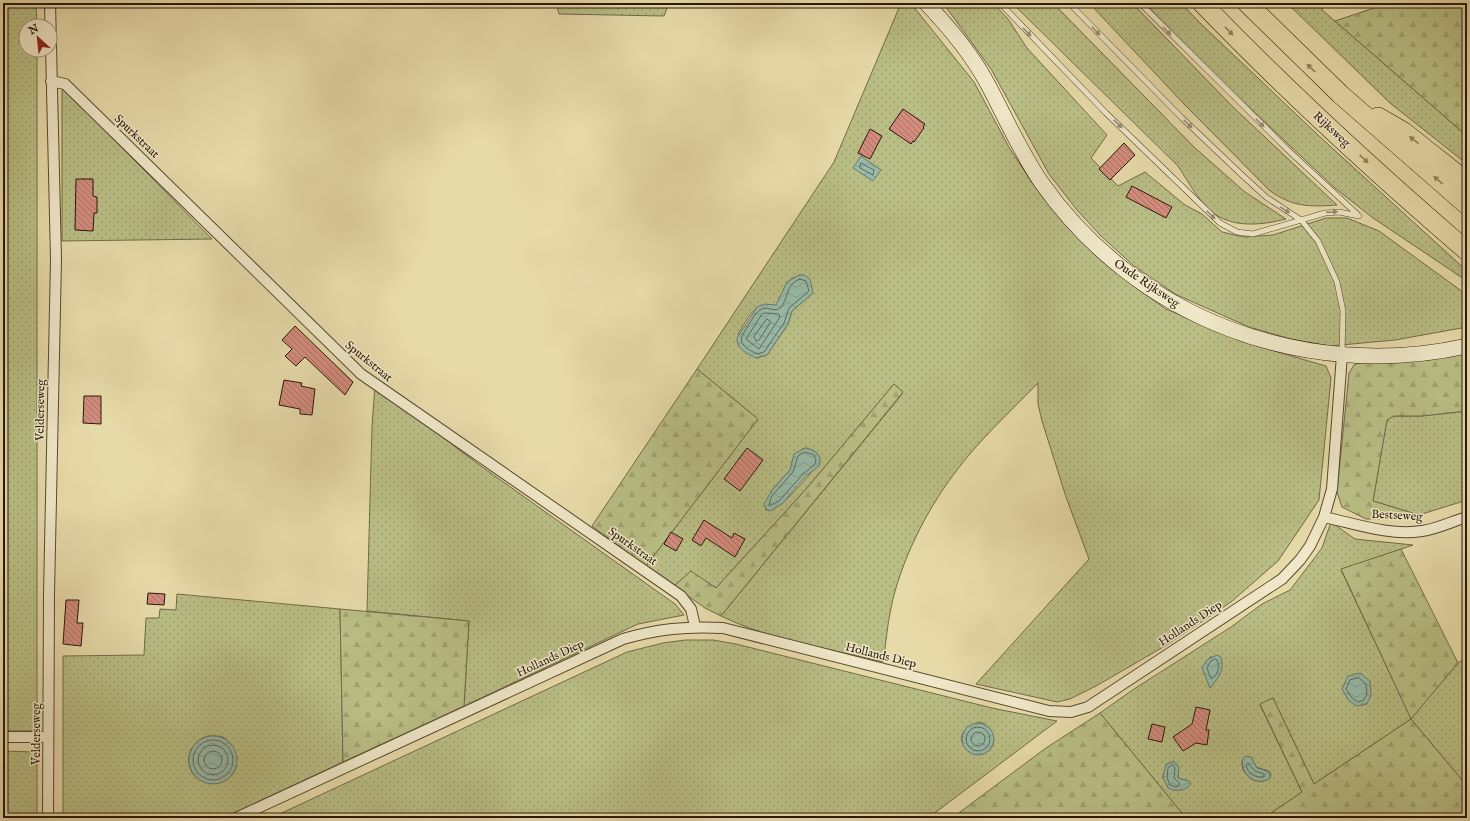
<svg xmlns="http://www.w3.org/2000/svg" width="1470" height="821" font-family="'IM FELL English',serif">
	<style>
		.grass { fill: url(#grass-dots); stroke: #716b47; fill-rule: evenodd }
		.forest { fill: url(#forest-firs); stroke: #716b47 }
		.water { fill: url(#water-waves); stroke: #6b7a6a }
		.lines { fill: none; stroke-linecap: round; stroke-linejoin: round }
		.shore { stroke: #606a5a; stroke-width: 1 }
		.building { fill: url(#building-back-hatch); stroke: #291809 }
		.lane-casing { stroke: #584831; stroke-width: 6 }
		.street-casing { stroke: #584831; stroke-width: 12 }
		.secondary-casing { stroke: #291809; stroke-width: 16 }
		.highway-casing { stroke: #291809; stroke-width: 20 }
		.lane { stroke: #efe7c7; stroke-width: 5 }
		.street { stroke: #efe7c7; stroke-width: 10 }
		.secondary { stroke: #efe7c7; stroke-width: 15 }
		.highway { stroke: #e7daa9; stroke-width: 19 }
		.oneway { fill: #968a72 }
		.oneway2 { fill: #928361 }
		.labels { text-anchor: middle; stroke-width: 3; stroke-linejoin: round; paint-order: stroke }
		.street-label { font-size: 12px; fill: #291809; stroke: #efe7c7 }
	</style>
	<defs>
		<pattern id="grass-dots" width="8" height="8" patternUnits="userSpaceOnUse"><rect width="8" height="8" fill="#b9be85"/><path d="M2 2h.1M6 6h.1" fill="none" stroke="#9fa372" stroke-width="1.8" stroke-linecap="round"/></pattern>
		<pattern id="forest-firs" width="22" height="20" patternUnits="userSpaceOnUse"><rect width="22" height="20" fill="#b9be85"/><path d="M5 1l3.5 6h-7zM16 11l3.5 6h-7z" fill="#9fa372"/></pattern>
		<pattern id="water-waves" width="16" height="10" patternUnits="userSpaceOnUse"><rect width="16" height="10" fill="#97bbaa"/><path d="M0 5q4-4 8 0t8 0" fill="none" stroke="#82a091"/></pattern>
		<pattern id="building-back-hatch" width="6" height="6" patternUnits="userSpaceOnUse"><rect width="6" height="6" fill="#d38c7d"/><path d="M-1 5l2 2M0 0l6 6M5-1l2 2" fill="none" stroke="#ab7165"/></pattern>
	</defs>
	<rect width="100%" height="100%" fill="#e7daa9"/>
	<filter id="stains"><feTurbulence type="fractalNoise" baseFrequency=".005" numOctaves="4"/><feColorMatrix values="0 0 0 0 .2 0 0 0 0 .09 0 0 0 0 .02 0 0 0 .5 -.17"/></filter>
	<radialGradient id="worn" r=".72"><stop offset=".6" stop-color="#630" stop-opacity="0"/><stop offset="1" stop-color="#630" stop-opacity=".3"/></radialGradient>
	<!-- grass -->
	<path class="grass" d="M3,3H36L37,26H26V50H37V731H3Z
		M556,3H669L664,16L559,14Z
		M901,3H910L913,6L974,82L1010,149L1033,184L1044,199L1096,253L1132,285L1166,309L1243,342L1326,366L1331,378L1319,500L1278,561L1231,602L1165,646L1096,686L1070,699L1057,702L976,684L1089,559L1066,497L1042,421L1038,404V383C1010,412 978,441 954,474C926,511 900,563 891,608C887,626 886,644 883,662C831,649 770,640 721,616L903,393L894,384L807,488L716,588L691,572L674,586L646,566L758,419L697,369L834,162ZM794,277L813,293L792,311L788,324L767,355L757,358L738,334C748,319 753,301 775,306C785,300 783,284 794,277ZM805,448C812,449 818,452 820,459C815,470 778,514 766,510L765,507L772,490L790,470L793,458L802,449Z
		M943,3H993L1008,19L1027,48L1107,135L1091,158L1118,186L1145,172L1185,205L1202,214L1222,232L1244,237L1273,235L1326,218H1347L1379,231L1467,295V327L1395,340L1330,346L1291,339L1249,327L1175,294L1134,266L1101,236L1077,210L1049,174L991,69Z
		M1012,3H1053L1195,148L1245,192L1286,219C1262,225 1232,229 1211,211C1197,199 1188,181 1178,166Z
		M1089,3H1132L1233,107L1337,205C1309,207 1292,207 1269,190L1185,105Z
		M1145,3H1181L1199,22L1319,136L1467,271V281L1373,218L1335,188L1188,50Z
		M1287,3H1334L1321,9L1467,136V164L1390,103Z
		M63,89L71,96L212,239L62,241V91Z
		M375,386L478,464L675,604L684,615L638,624L464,706L469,621L367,611L372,426Z
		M1467,411V500L1419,515L1373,501L1386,424L1389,418L1394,416H1422Z
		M1331,522L1355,539L1413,545L1341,570L1411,718L1458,663L1467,657V786L1411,719L1314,784L1273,698L1260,705L1302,792L1264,818H1186L1100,713L1134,689L1231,627L1262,604L1290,590L1322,548ZM1211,656L1209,684L1202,668ZM1251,757L1256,767L1269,771L1271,774L1270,778C1257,787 1241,776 1242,761ZM1178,766V778L1189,781L1163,778V774Z
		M177,594L340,609L343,762L224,818H63V656L144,655L146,618H159L160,609L176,610ZM208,736C214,736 221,735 226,739C234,747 239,760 235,770C232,777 226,782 218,783C185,787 177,746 208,736Z
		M685,640H713L736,644L992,708L1057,721L928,818H271L627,652L663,643ZM981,722C985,724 987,726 990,730C1004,750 974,766 962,742C958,732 972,723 981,722Z
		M3,751L34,752L37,754V818H3Z"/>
	<!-- forest -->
	<path class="forest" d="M1389,3H1467V136L1335,21Z
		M1467,353V411L1422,416H1394L1387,420L1373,501L1419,515L1409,518L1366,519L1342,507L1337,492L1349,373L1354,365L1358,363L1421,360Z
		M697,369L758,419L646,566L592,526Z
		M894,384L903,392L721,616L705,608L674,586L691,571L716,588L807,488Z
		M1401,549L1458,663L1411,719L1467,786V818H1264L1302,792L1260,704L1273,698L1314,784L1411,719L1341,569Z
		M340,609L469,621L464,706L343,762Z
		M1100,713L1186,818H952L1046,748Z"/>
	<!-- water -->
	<path class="water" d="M861,156L881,170L873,181L853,168Z
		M799,275H804L810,279L813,293L792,311L788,324L767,355L756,358C748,354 736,349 737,338L757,307L764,304L776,305L787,282Z
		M805,448C815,450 823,455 819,466L806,476L782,504L770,511L766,509L764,504L772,490L790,470L794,454Z
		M1217,655L1221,657C1225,671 1218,678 1210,688L1202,668L1207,660Z
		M1360,673L1370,681L1371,695L1367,704L1357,706L1349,701L1342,689L1348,676Z
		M962 739a16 16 0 1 1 32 0a16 16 0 1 1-32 0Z
		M189 760a24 24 0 1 1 48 0a24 24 0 1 1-48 0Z
		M1246,756L1251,757L1257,768L1270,772V778C1257,788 1239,774 1243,758Z
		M1174,761L1179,767L1178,778L1189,781L1191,784C1186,791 1175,792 1168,788L1163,778L1166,764Z"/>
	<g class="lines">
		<!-- shore -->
		<path class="shore" d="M861,163L874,170L873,175L860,168Z
			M800,279L806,281L809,291L789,308L784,323L764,352L757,354C750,350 739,346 742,336C746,330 755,311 762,309C769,306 776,314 782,306C789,295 786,284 800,279Z
			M765,313L779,314L780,317L759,349L746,339L762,314Z
			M767,319L770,321V323L759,340L756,341L754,337Z
			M805,452L814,455L816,460L815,464L803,474L779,501L769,506L771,497L793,472L798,456Z
			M1215,659L1217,660C1220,667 1218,675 1211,679L1207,668L1210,662Z
			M1359,678L1366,684L1367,694L1364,700L1358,702L1352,698L1346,689L1350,680Z
			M966 739a12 12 0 1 1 24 0a12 12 0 1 1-24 0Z
			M971 739a7 7 0 1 1 14 0a7 7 0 1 1-14 0Z
			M193 760a20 20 0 1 1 40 0a20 20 0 1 1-40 0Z
			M198 760a15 15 0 1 1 30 0a15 15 0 1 1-30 0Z
			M204 760a9 9 0 1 1 18 0a9 9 0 1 1-18 0Z
			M1248,763L1255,771L1264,774V777C1255,778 1248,774 1246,765Z
			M1173,765L1175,768L1174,778L1180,784L1176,787L1170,785L1167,778L1168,768Z"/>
	</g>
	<!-- building -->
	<path class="building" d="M903,109L925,124L923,127L924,128L914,142L913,141L911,144L889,129Z
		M870,129L882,136L870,159L858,153Z
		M1124,143L1135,155L1110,180L1099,169Z
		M76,179H93V196L97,197V213H94L93,231L75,230Z
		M1132,186L1172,207L1166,218L1126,197Z
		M295,326L353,382L345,395L305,357L296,366L285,356L292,349L282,340Z
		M284,380L302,383L301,386L315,389L312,415L300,414V409L279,405Z
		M84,396H101V424L83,423Z
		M747,448L763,460L740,491L724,479Z
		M704,520L732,538L734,533L745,539L735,557L706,538L701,546L692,540Z
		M671,532L683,539L676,551L664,544Z
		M148,593L165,594L164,605L147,604Z
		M66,600H79L77,623H83L81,646L63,644Z
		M1196,707L1210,710L1206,730H1209L1207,745L1196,743L1183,751L1173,737L1192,724Z
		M1152,724L1165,727L1162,742L1148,739Z"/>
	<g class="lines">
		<defs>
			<path id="lane" d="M1000,3L1106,113L1220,223L1237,232L1253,234L1325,213L1339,212L1359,216
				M1069,3L1182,118L1242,175L1266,197L1301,220L1318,241L1337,282L1343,311L1342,354
				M1140,3L1289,151L1357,214"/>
			<path id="street" d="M51,81L65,84L361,374L681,596L691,609L695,626
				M1324,517C1356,524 1390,536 1422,531C1437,529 1453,521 1467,517
				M3,737H48
				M48,818L49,594L56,259L50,3
				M236,818L623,639C658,629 686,626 723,628L1049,711L1071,712L1088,707L1282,579L1300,560L1310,546L1324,517L1332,489L1342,355"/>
			<path id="secondary" d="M926,3C948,26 970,52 986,81C1004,114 1019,150 1041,182C1137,319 1305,382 1467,346"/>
			<path id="highway" d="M1202,3C1286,90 1375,172 1467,251
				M1247,3L1340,94L1467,205
				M1378,117L1404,132L1467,182"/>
		</defs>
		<!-- lane casing -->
		<use href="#lane" class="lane-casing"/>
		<!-- street casing -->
		<use href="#street" class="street-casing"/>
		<!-- secondary casing -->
		<use href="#secondary" class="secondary-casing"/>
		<!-- highway casing -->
		<use href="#highway" class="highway-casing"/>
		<!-- lane -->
		<use href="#lane" class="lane"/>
		<!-- street -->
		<use href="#street" class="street"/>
		<!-- secondary -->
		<use href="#secondary" class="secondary"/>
		<!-- highway -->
		<use href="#highway" class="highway"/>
	</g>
	<!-- one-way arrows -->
	<defs><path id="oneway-solid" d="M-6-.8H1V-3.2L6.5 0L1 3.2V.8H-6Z"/></defs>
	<g class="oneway">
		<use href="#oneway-solid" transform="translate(1096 31) rotate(46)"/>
		<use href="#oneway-solid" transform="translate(1167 31) rotate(45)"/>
		<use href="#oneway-solid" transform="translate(1027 32) rotate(46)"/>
		<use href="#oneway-solid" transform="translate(1260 123) rotate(45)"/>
		<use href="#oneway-solid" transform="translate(1118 124) rotate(44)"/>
		<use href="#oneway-solid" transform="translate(1188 124) rotate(44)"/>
		<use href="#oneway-solid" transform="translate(1285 210) rotate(31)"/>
		<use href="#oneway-solid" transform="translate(1332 212) rotate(-4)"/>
		<use href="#oneway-solid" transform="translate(1211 215) rotate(44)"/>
	</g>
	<g class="oneway2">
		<use href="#oneway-solid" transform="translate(1229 31) rotate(46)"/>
		<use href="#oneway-solid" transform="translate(1311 68) rotate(-136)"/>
		<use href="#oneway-solid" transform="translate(1414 140) rotate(-142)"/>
		<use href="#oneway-solid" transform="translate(1364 159) rotate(43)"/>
		<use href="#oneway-solid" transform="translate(1438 180) rotate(-139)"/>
	</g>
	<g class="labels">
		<!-- street labels -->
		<g class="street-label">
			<text transform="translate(1332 129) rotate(43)" y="4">Rijksweg</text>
			<text transform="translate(137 136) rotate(44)" y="4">Spurkstraat</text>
			<text transform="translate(1147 283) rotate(34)" y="4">Oude Rijksweg</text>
			<text transform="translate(369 361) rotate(39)" y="4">Spurkstraat</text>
			<text transform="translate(40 410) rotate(-89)" y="4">Velderseweg</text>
			<text transform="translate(1397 515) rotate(3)" y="4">Bestseweg</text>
			<text transform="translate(633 546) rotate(35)" y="4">Spurkstraat</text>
			<text transform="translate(1190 623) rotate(-33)" y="4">Hollands Diep</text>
			<text transform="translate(881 655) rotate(14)" y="4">Hollands Diep</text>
			<text transform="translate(550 658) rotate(-25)" y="4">Hollands Diep</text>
			<text transform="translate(36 734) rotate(-90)" y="4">Velderseweg</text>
		</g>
	</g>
	<!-- margin -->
	<rect width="1470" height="821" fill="none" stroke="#e7daa9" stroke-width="16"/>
	<rect x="4" y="4" width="1462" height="813" fill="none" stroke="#291809" stroke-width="2"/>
	<rect x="8" y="8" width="1454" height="805" fill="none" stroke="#291809"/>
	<!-- north arrow -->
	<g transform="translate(38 38) rotate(333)"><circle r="19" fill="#efe7c7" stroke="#a0947b"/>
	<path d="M0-3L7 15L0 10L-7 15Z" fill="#8f2418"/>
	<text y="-6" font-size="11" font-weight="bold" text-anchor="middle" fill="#291809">N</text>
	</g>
	<rect width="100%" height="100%" filter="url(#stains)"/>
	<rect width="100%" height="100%" fill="url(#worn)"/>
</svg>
